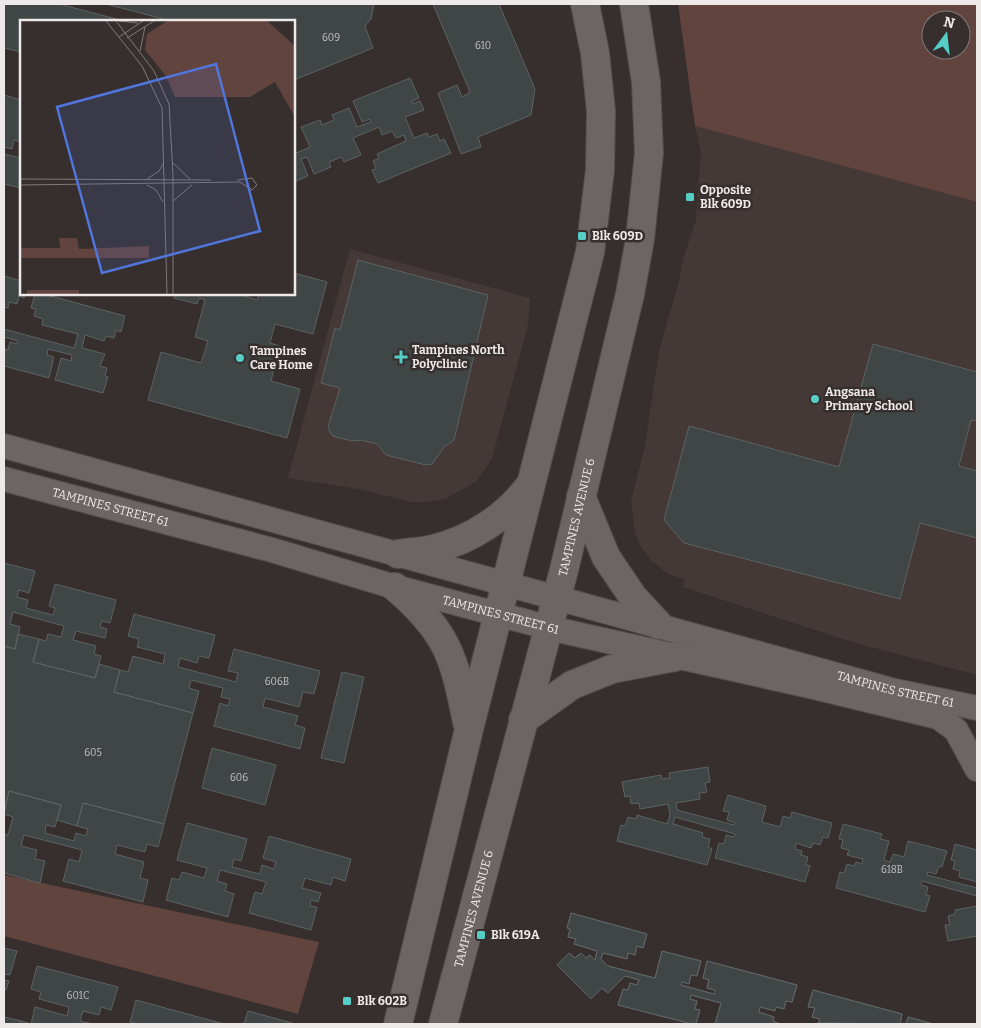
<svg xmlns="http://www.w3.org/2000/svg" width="981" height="1028" font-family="Bitter,serif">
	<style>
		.built { fill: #453937 }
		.green { fill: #62443e; fill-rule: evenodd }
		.building { fill: #3f4645; stroke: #5c6362 }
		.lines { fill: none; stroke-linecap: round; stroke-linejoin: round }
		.minor-casing { stroke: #534e4d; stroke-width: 26 }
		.tertiary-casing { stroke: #534e4d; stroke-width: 30 }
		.minor { stroke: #6c6563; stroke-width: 24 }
		.tertiary { stroke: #6c6563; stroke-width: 28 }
		.poi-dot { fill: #55cec6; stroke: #362f2e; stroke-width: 2 }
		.labels { text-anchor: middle; stroke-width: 5; stroke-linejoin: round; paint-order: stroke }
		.number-label { font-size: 10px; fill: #c2c0bf }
		.poi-label { font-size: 12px; font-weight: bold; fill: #ede9e8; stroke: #362f2e; text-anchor: start }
		.street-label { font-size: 12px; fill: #ede9e8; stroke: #362f2e }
		.inset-road { fill: none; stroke: #7f7978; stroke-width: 1 }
		.view { fill: #5175dc; fill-opacity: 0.15; stroke: #5175dc; stroke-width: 2.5 }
		.inset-edge { fill: none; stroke: #ede9e8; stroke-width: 2.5 }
	</style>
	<rect width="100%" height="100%" fill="#362f2e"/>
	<!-- built -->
	<path class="built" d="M695,126L977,202V675L852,642L683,587L684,579L668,574L651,560L641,547L635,533L631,501L645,446L659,351L679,281L683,259L696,220L701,153Z
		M350,249L530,298L528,325L492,458L484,471L475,482L445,499L427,502H411L359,489L288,478Z"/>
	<!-- green -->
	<path class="green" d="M678,4H977V202L695,126ZM931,20H961V50H931Z
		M4,875L319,942L298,1014L4,936Z"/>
	<!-- building -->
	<path class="building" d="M4,4H59L124,21H21V52L4,48Z
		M106,4H374L371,19L365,26L373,48L294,80V21H171Z
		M433,4H499L535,89L531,115L478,137L481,147L461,154L438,93L457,85L462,97L470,92Z
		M410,78L419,98L412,101L413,104L420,101L424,110L405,117L414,138L427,133L429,137L437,134L440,141L444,139L451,153L378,183L372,170L376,169L373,161L379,158L377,154L406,141L404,135L396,138L392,131L382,135L379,127L353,138L361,155L344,162L342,157L329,162L331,167L314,174L307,157L301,159L308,176L294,182V154L310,147L301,127L320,120L322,125L334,120L332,115L349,108L357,127L371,122L370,119L362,122L353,101Z
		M4,95L21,100V142L14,140L12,149L4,147Z
		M4,154L21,158V188L4,184Z
		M358,260L488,295L454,440L444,447L432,464L426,465L386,455L377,444L361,440L352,441L333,436L330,432L328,427L340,388L321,383L335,328L340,330Z
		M294,273L327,282L313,334L275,324L270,343L280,346L271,381L300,389L287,438L148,400L161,352L201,363L208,341L195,337L205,300L199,298L197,304L174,298L176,294H238L257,300L259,294H294Z
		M4,276L21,281V294H25L24,298L19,296L17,304L9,302L8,308L4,307Z
		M35,294H43L125,316L121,332L116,330L114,338L106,336L104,341L85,335L82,348L105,354L100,366L107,368L105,376L108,377L103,393L55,380L61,358L71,361L72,355L48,349L47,355L54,357L49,378L4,366L5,349L8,350L10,342L17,344L18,341L4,337V329L74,348L78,334L42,325L43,319L34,316L36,309L31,308Z
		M873,344L977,372V421L971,420L959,466L977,471V538L920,523L900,599L684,543L664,520L689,426L839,467Z
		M4,563L35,571L29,593L19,590L17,597L28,600L26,608L53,615L55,608L49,606L55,584L116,600L110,623L102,621L100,627L107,629L105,638L76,631L73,640L96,646L94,654L101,656L95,678L33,662L39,639L46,641L48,634L61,637L64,626L13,612L10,624L20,627L15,649L4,646Z
		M134,614L215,635L209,658L199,656L197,663L180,658L178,667L236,682L238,673L228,671L234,649L320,671L314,694L303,692L299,707L265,698L263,707L298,716L295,725L305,728L300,749L214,726L220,703L228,706L230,699L221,697L223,688L191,680L189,688L199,691L193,713L114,692L120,670L128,672L133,656L163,664L165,654L137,647L139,639L128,636Z
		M18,634L39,639L33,662L95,678L99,664L120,670L114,692L193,713L164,824L83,803L77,826L57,820L61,805L9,791L4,812V646L15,649Z
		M342,672L364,677L344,763L321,758Z
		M212,748L276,765L265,805L202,788Z
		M708,767L710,782L705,783L707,792L699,793L700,799L676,803L677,810L734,825L735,823L727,820L729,812L723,811L728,795L766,806L762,822L780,827L783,816L790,818L792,812L832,823L828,838L823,837L820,845L813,843L811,848L796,843L795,849L802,851L801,855L808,857L806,865L810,866L805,882L715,858L719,843L724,844L726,835L734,837L735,834L675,817L673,824L703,833L702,837L710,839L708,847L712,849L707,865L617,841L621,825L625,826L628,817L636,819L637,815L667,824L670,815L668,804L640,809L639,803L631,804L630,796L625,797L622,782L661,775L662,779L670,778L669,773Z
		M9,791L61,805L55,827L46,825L45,833L74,841L76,833L86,836L88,829L77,826L83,803L164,824L158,847L147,844L145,852L117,845L115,854L144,862L140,878L148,880L143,902L63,881L69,859L79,862L82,850L24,835L21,846L37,850L35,859L45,861L40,883L4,873V834L8,835L13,817L4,814Z
		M187,823L247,839L241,861L234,859L232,867L260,874L262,865L274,869L276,862L263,858L269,836L351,859L345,881L333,877L331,885L305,878L302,888L321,893L318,902L311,900L310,906L317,907L311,930L249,913L255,892L262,894L266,882L220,870L217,881L227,884L225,891L234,894L228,917L166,900L172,878L179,880L182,872L204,878L207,868L177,860Z
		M843,824L882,834L880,839L889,841L884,860L890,862L893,854L904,857L908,841L947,851L942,867L939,866L936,874L928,872L927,875L977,888V896L922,881L921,885L928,887L926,895L930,896L925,912L836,888L840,872L844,873L847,864L854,866L856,862L862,864L863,859L847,855L849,850L841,848L843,840L839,839Z
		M955,844L977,850V882L959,877L960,871L953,869L955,861L951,860Z
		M977,906V936L948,941L945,925H950L948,916L955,914V910Z
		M571,913L647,934L643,948L637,946L635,955L628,953L627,959L603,953L601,959L608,966L655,978L662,951L701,961L697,976L691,975L689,984L682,982L681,985L714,994L715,990L707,988L709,980L703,978L707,961L797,985L792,1002L786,1001L784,1009L776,1007L775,1011L760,1007L759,1012L774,1017L773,1021L780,1024H715L721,1003L691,995L690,999L697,1001L695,1009L700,1010L696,1024H692L618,1005L623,989L628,990L630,983L637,985L639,980L625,976L608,993L602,988L591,999L557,965L569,953L575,958L581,953L586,958L590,955L595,960L597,951L574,944L576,939L568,937L570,929L567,928Z
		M571,913L647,934L643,948L637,946L635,955L628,953L627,959L603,953L601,959L608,966L655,978L662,951L701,961L697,976L691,975L689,984L682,982L681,985L714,994L715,990L707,988L709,980L703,978L707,961L797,985L792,1002L786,1001L784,1009L776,1007L775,1011L760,1007L759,1012L774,1017L773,1021L780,1024H715L721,1003L691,995L690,999L697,1001L695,1009L700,1010L696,1024H692L618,1005L623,989L628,990L630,983L637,985L639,980L625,976L608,993L602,988L591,999L557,965L569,953L575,958L581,953L586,958L590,955L595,960L597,951L574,944L576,939L568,937L570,929L567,928Z
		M4,948L17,951L10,975L4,974Z
		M37,966L118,987L111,1010L101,1007L99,1015L83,1011L80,1021L93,1024H20L21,1021L31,1024L35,1007L67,1016L69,1007L39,999L41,992L31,989Z
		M4,980L9,981L6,990L4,989Z
		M813,990L902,1014L900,1024L818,1023L820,1019L812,1017L815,1008L808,1007Z
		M813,990L902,1014L900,1024L818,1023L820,1019L812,1017L815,1008L808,1007Z
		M136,1000L224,1024H140L130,1022Z
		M248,1011L292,1023V1024H244Z
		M4,1017L21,1021L20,1024H4Z
		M908,1017L933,1024H906Z
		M908,1017L933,1024H906Z"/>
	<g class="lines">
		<defs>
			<g id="minor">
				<path id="s1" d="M4,446L895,691L977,708"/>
				<path id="s2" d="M4,479L272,550L395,587L558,630L810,686L938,717L956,730L977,769"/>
			</g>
			<g id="tertiary">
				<path d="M581,496L606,557L633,597L659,625"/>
				<path d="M398,554C410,552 422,552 433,549C472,540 507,516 530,485"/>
				<path d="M395,587C448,632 454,657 467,722"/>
				<path d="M523,720L572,685L612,669L675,657"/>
				<path d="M398,1024L469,729L590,252L600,170L601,111L595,53L585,4"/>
				<path id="s3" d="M443,1024L564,570L630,294L640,239L649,153L646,82L634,4"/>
			</g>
		</defs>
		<!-- minor casing -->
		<use href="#minor" class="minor-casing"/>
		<!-- tertiary casing -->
		<use href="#tertiary" class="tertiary-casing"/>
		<!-- minor -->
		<use href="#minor" class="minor"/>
		<!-- tertiary -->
		<use href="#tertiary" class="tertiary"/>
	</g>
	<!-- markers -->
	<g class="poi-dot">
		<rect x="685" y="192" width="10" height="10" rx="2.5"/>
		<rect x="577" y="231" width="10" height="10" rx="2.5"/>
		<path d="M398.5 349.5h5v5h5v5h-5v5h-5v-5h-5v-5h5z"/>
		<circle cx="240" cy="358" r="5"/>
		<circle cx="815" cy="399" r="5"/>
		<rect x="476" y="930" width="10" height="10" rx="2.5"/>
		<rect x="342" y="996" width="10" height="10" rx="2.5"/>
	</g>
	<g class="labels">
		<!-- number labels -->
		<g class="number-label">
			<text x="331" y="41">609</text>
			<text x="483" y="49">610</text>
			<text x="277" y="685">606B</text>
			<text x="93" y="756">605</text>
			<text x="239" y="781">606</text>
			<text x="892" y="873">618B</text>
			<text x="78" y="999">601C</text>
		</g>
		<!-- poi labels -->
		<g class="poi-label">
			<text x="700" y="194">Opposite<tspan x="700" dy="14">Blk 609D</tspan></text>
			<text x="592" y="240">Blk 609D</text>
			<text x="412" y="354">Tampines North<tspan x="412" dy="14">Polyclinic</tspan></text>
			<text x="250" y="355">Tampines<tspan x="250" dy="14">Care Home</tspan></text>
			<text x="825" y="396">Angsana<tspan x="825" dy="14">Primary School</tspan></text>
			<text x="491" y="939">Blk 619A</text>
			<text x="357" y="1005">Blk 602B</text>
		</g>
		<!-- street labels -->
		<g class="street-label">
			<text dy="4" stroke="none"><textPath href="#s2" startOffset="110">TAMPINES STREET 61</textPath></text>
			<text dy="4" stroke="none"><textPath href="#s3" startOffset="524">TAMPINES AVENUE 6</textPath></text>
			<text dy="4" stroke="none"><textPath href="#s2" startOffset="515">TAMPINES STREET 61</textPath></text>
			<text dy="4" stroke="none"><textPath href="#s1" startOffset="924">TAMPINES STREET 61</textPath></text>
			<text dy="4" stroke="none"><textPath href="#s3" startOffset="119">TAMPINES AVENUE 6</textPath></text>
		</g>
	</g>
	<!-- overview -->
	<g transform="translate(20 20)">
		<rect width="275" height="275" fill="#362f2e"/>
		<path d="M147,1H247L275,26V97L255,62L230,77H155L146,56L125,30L127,14ZM39,218H57L59,229L129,226V238H0V228H40ZM7,270H59V274H7Z" fill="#62443e"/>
		<path class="inset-road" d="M86,1L122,46L142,88L147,274M96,1L134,51L149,84L153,155V274M99,1L118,3M99,17L123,1M107,18L134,1M120,31L125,7M153,143L170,159M0,159L191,160M127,159L139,151L144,142M217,160L232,158L237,165M0,165L220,162L232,170L237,165M127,165L136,170L143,182M153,181L172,165"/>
		<path class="view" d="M196,44L240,211L82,253L37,87Z"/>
		<rect width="275" height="275" class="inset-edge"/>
	</g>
	<!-- border -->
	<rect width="981" height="1028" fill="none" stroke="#ede9e8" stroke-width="10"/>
	<!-- north arrow -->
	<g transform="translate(946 35) rotate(15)"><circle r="24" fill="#362f2e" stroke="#7f7978"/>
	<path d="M0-4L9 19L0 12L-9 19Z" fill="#55cec6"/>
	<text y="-8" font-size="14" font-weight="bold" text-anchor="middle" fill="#ede9e8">N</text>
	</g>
</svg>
